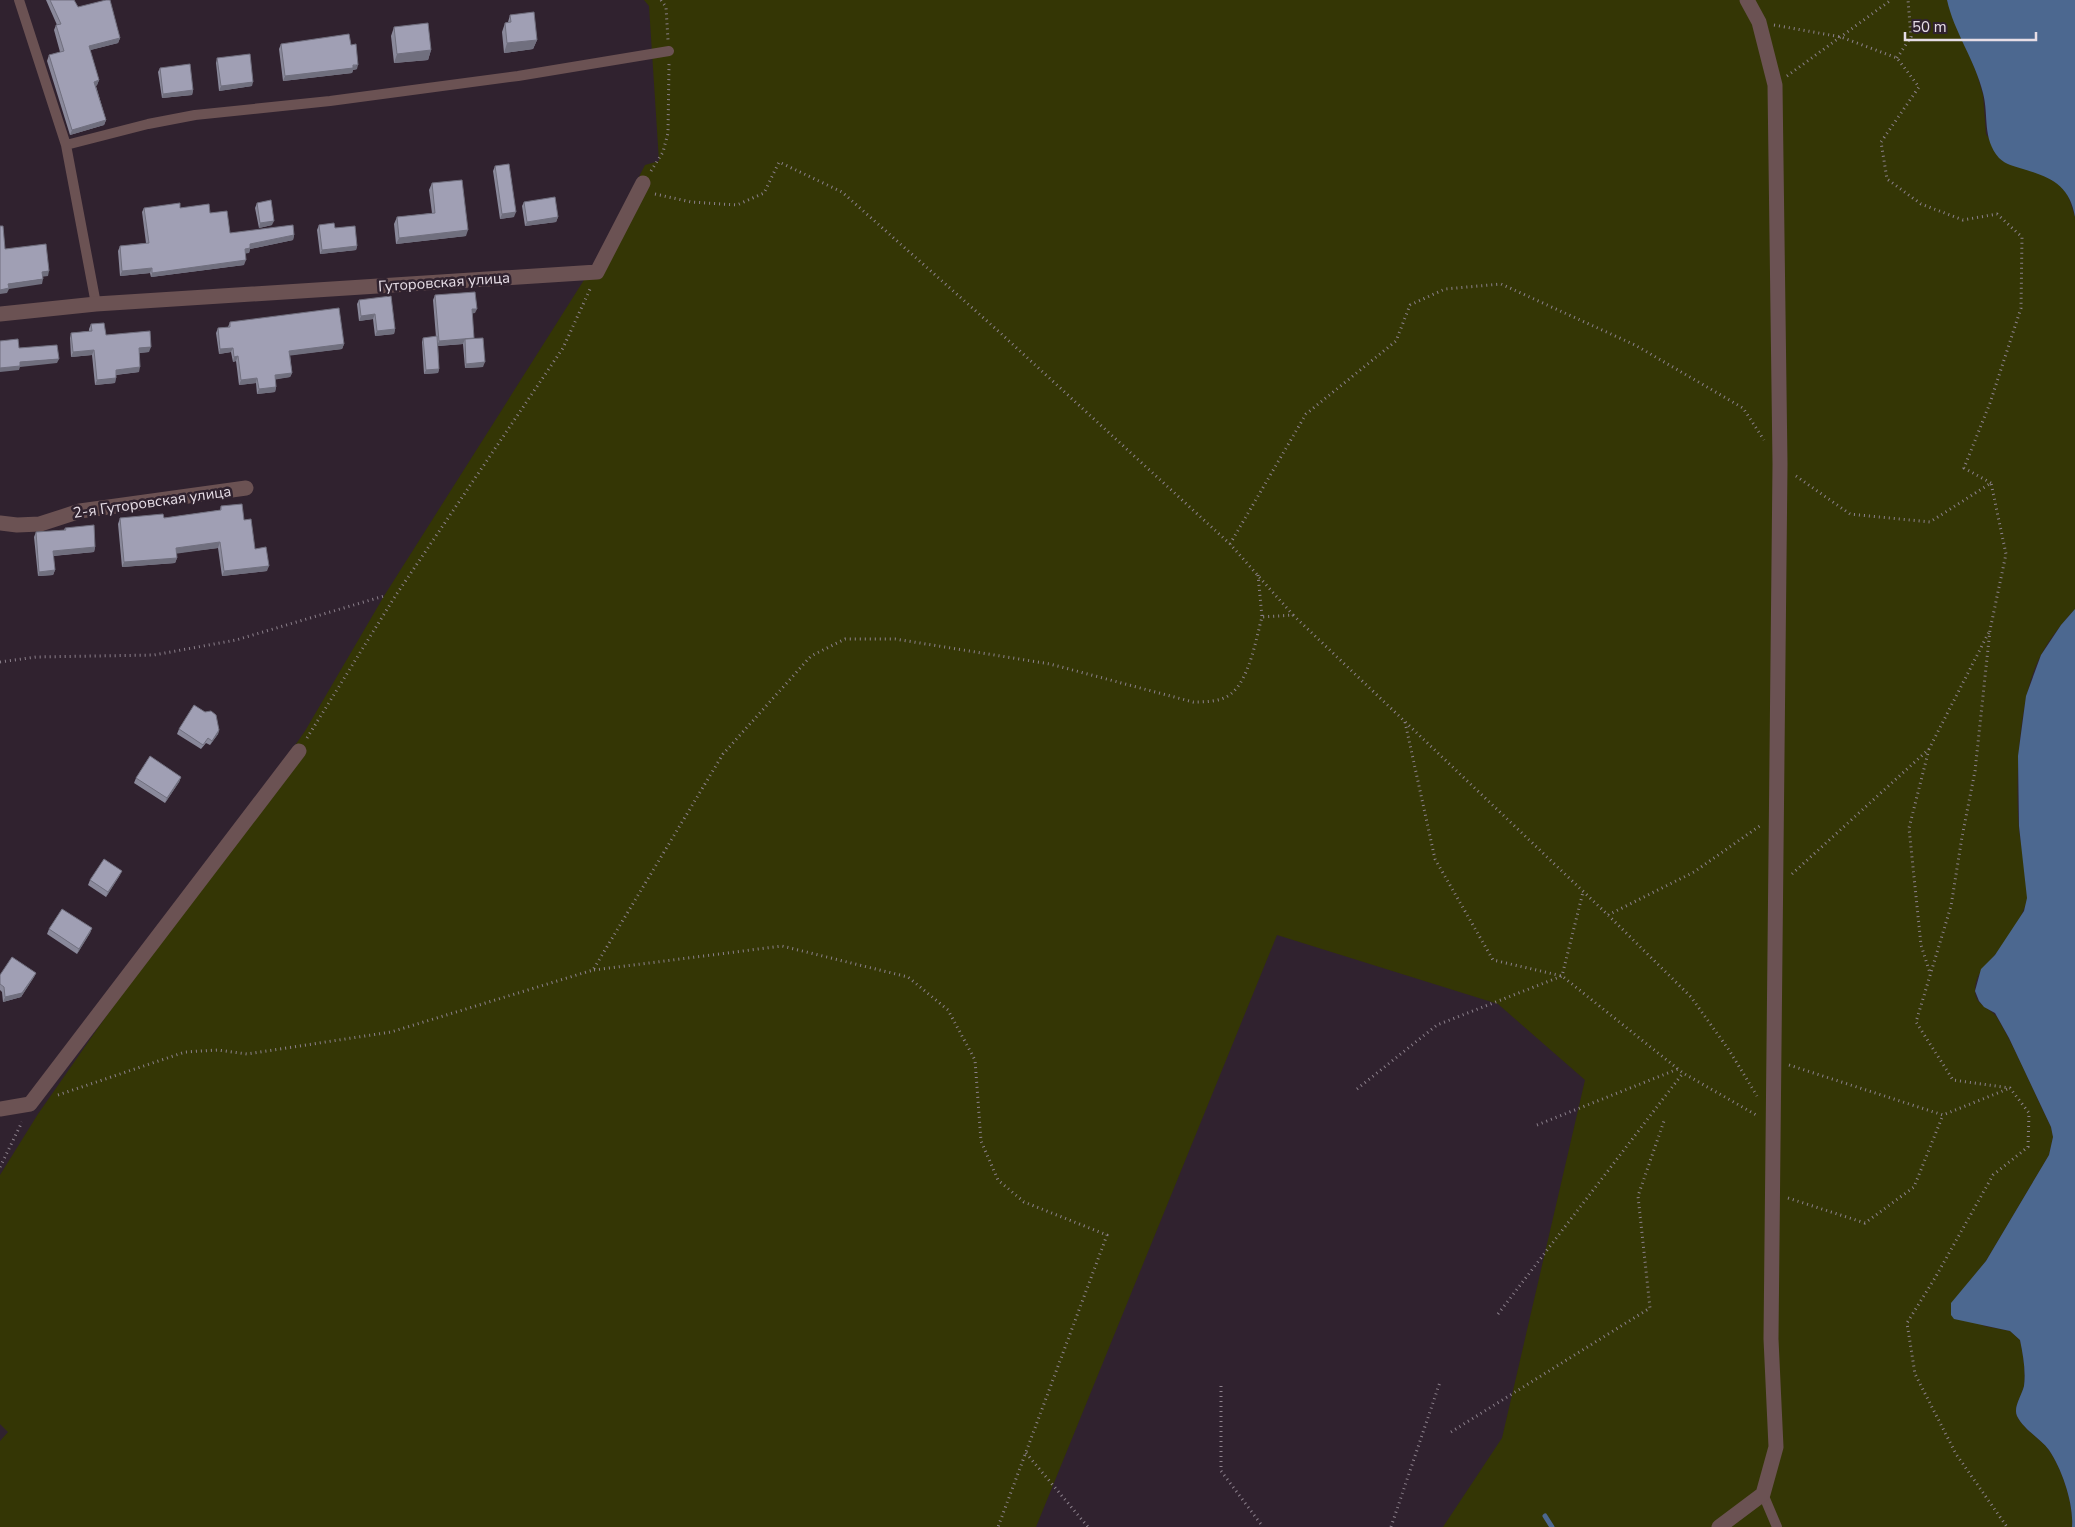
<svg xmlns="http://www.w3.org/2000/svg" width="2075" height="1527" font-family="'Nunito Sans',sans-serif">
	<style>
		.green { fill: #343605 }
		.water { fill: #4c6890 }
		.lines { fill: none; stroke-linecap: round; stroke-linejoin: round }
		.stream { stroke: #4c6890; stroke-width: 5 }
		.path { stroke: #8c818c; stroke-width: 3; stroke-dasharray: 1 4; stroke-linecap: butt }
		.lane { stroke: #6b5253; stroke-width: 10 }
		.street { stroke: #6b5253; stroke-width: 15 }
		.wall { fill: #8a899b }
		.shaded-wall { fill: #706f7e }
		.building { fill: #a09fb4; stroke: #706f7e }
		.labels { text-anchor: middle; stroke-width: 5; stroke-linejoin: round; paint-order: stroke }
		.street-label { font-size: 15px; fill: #e6dde6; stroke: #30222f }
	</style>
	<rect width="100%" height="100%" fill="#30222f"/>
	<!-- green -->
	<path class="green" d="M644,0H1947L1977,74L1983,95L1986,134L2008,164L2039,173L2059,184L2068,195L2075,217V609C2062,623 2050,638 2041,655C2018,697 2015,781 2019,829C2021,849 2030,882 2027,900C2023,917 2006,942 1995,955C1985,967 1975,974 1975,991C1975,1006 1992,1008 1998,1019C2018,1053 2033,1091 2051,1127L2053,1137L2049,1155L1986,1261L1952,1303L1984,1326L2010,1331L2020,1340C2023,1355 2026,1371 2024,1386C2022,1395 2013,1407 2017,1416C2024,1430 2040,1438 2049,1450C2062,1469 2074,1504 2072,1527H1443L1502,1438L1585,1080L1498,1004L1277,935L1036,1527H0V1441L8,1432L0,1424V1175L38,1114L305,731L384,596L596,261L645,165L659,161L649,6Z"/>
	<!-- water -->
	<path class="water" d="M1947,0H2075V217C2070,185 2050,177 2023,169C2014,166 2006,165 1999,158C1982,138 1989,116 1983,93C1975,60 1954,32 1947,0Z
		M2075,609V1527H2072C2074,1504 2062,1469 2049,1450C2040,1438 2024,1430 2017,1416C2013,1407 2022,1395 2024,1386C2026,1371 2023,1355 2020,1340L2010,1331L1954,1319L1951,1315V1303L1986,1261L2049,1155L2053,1137L2051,1127L2009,1038L1995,1013L1984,1007L1979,1001L1975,991L1981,969L1995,955L2024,911L2027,898L2019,826L2018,756L2026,696L2041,655L2061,625Z"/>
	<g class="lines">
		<!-- stream -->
		<path class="stream" d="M1545,1516L1552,1527"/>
		<!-- path -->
		<path class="path" d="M661,0L666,7L668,40
			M1774,25L1841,37L1897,58L1919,87L1881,142L1887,179L1921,204L1963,220L1997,214L2022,237L2021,308L1990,403L1964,468L1991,483
			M1897,58L1911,37L1908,0
			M1787,76L1891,0
			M651,171L663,152L668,133L669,64
			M655,194L691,202L737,205L764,193L779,162L842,192L996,329L1230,544L1293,615
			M1796,476L1850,514L1930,522L1991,483L2006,554L1990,630L1975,771L1962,837L1951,906L1916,1022L1953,1080L2010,1088L2029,1113L2028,1147L1993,1175L1935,1278L1907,1323L1915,1374L1956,1454L2007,1527
			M1230,544L1306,414L1396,341L1410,305L1445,289L1501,284L1635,345L1743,408L1764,440
			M1258,575L1262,617
			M0,662L36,657L154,655L236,640L384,596
			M1405,722L1435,859L1493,960L1562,976L1683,1073L1758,1116
			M307,738L394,598L563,348L591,287
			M1929,749L1909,828L1921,945L1930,973
			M1792,874L1929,749L1989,632
			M1608,915L1694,872L1761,825
			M594,970L782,946L908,977L948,1010L975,1060L981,1141L998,1180L1024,1202L1107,1235L998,1527
			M1789,1065L1943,1115L2010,1088
			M1357,1089L1437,1025L1562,976L1583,892
			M58,1095L185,1052L218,1050L247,1054L391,1032L593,970L723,754L811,656L845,639H895L1050,664L1193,702C1206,702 1223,702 1233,692C1250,676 1256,639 1262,617L1293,615L1608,915L1691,997L1729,1050L1757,1096
			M1537,1125L1678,1069
			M0,1167L22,1122
			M1788,1198L1865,1223L1914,1187L1943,1115
			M1498,1314L1683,1073
			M1221,1386V1471L1263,1527
			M1451,1432L1650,1308L1638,1196L1664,1121
			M1026,1453L1088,1527
			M1391,1527L1440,1382"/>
		<!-- lane -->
		<path class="lane" d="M19,0L66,145L96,304
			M66,145L148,124L195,115L330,101L518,76L669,51
			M1763,1494L1777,1527"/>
		<!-- street -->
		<path class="street" d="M0,314L96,304L597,272L643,183
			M0,523L17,525L40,524L80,511L246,488
			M0,1109L30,1104L299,751
			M1719,1527L1763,1494L1776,1447L1771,1339L1780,464L1775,85L1759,22L1747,0"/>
	</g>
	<!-- wall -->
	<path class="wall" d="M46,0H74L78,7L120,38L118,43L90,50L99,80L97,85L96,86L106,120L104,125L70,135L47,61L49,55L60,52L54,30L56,25H57Z
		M510,15L537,40L533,49L504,53L502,32L505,23L508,22Z
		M394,27L431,50L428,60L394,63L391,36Z
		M281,44L351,45L357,69L353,70L352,73L283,81L279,49Z
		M217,58L252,86L219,91L216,63Z
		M160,68L193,90L192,95L162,98L158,72Z
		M495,166L514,217L500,219L493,171Z
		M432,183L466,236L396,244L394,224L397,217L432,213L429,190Z
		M524,202L558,217L556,222L525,226L522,206Z
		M257,203L272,225L259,228L255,208Z
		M144,208H180L210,213L230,233L294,235L293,240L250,249L249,253H245L244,265L151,277L150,273L120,276L118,251L120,246L146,243L142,212Z
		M319,225L335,228L357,246L356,250L320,254L317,230Z
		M435,295L475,313H472L474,338L483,367L465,368L463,344L438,346L439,369L438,373L424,374L422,342L423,338L436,337L433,300Z
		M359,300L395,329L394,334L375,336L373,319L359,321L357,304Z
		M230,322L344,344L342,349L290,355L292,373L290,377L275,379L276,387L275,392L257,394L256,383L239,385L236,361L233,362L231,352L219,354L216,333L218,328L228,327Z
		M91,324L106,335L149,352L139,353V372L116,375L115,383L95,385L92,355L71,357L70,338L71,333L89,331V329Z
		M221,506L244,520L255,549L267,571L222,576L218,548L176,553L177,558L175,563L122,567L118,524L120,518H164L220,510Z
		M65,528L95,547L94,552L53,556L55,570L53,575L38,576L34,537L36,532L64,530Z
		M179,729L219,730L218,734L210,745L206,743L201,749L177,734Z
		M181,777L179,782L165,803L134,783L136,778Z
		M120,875L106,897L88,885L90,880Z
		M92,928L90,933L77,954L47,934L49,929Z
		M36,973L34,977L21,997L3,1002L2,992L0,990V975Z"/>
	<!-- shaded-wall -->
	<path class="shaded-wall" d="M120,38L118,43L87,51L89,46Z
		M537,40L533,49L504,53L507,43Z
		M431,50L428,60L394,63L397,54Z
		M358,65L357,69L353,70L352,73L283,81L285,76Z
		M99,80L97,85L93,87L94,82Z
		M253,82L252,86L219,91L221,86Z
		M193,90L192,95L162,98L163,94Z
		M106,120L104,125L70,135L72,130Z
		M516,212L514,217L500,219L502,214Z
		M558,217L556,222L525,226L527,222Z
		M274,221L272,225L259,228L260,223Z
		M468,230L466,236L396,244L399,238Z
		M294,235L293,240L250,249L249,253L243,254L245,249L250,244Z
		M357,246L356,250L320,254L322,250Z
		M246,260L244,265L151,277L152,273Z
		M152,268L150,273L120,276L122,271Z
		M49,271L48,276L40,277L42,272Z
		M43,279L42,284L9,289L7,293L0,294V290L8,284Z
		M472,309H477L475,313L470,314Z
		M375,314L373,319L359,321L361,316Z
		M395,329L394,334L375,336L377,331Z
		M474,338L465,339L463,344L437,346L439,341Z
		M344,344L342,349L287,356L289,351Z
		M151,347L149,352L137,353L139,348Z
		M233,348L231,352L219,354L220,349Z
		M94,350L92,355L71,357L73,352Z
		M238,356L236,361L233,362L234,357Z
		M59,359L57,363L20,367L19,370L0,372V368L20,362Z
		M485,362L483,367L465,368L466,364Z
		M140,367L139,372L114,375L116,370Z
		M439,369L438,373L424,374L426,370Z
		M292,373L290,377L273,380L275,375Z
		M116,378L115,383L95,385L97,380Z
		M257,378L256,383L239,385L241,380Z
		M276,387L275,392L257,394L259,389Z
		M220,542L218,548L174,554L176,548Z
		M95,547L94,552L51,556L53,551Z
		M177,558L175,563L122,567L124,562Z
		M269,566L267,571L222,576L224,571Z
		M55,570L53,575L38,576L39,572Z
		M219,730L218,734L210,745L212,741Z
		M181,777L179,782L165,803L167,798Z
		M122,871L120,875L106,897L108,892Z
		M92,928L90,933L77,954L79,949Z
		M36,973L34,977L21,997L3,1002L5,997Z"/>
	<!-- building -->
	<path class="building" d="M50,0H74L78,7L106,0H110L120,38L89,46L99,80L94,82L106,120L72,130L49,55L64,51L56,25L61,24Z
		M534,12L537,40L507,43L505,23L511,22L510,15Z
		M428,23L431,50L397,54L394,27Z
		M349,34L351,45L356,44L358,65H353V68L285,76L281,44Z
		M250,54L253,82L221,86L217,58Z
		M190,64L193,90L163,94L160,68Z
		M509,164L516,212L502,214L495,166Z
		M462,180L468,230L399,238L397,217L435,213L432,183Z
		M555,197L558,217L527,222L524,202Z
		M271,200L274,221L260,223L257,203Z
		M180,203V208L209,204L210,213L227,211L230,233L293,225L294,235L250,244V248L245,249L246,260L152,273V268L122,271L120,246L149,243L144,208Z
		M334,223L335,228L355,226L357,246L322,250L319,225Z
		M0,226H3L5,249L46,244L49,271L42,272L43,279L8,284L9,288L0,290Z
		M475,292L477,309H472L474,338L439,341L435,295Z
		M391,296L395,329L377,331L375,314L361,316L359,300Z
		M339,308L344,344L289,351L292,373L275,375L276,387L259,389L257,378L241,380L238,356L234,357L233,348L220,349L218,328L230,327V322Z
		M104,323L106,335L150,331L151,347L139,348L140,367L116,370V378L97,380L94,350L73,352L71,333L92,331L91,324Z
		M437,336L439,369L426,370L423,338Z
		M483,338L485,362L466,364L465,339Z
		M18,339L19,348L57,345L59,359L20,362V366L0,368V341Z
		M242,504L244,520L251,519L255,549L266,547L269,566L224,571L220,542L176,548L177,558L124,562L120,518L163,514L164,518L221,510V506Z
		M94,525L95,547L53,551L55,570L39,572L36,532L66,530L65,528Z
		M194,705L205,712L211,711L216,715L219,730L212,741L208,738L203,745L179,729Z
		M150,756L181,777L167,798L136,778Z
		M104,859L122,871L108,892L90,880Z
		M62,909L92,928L79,949L49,929Z
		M12,957L36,973L22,993L5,997L4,987L0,984V975Z"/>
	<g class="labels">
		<!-- street labels -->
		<g class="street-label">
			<text transform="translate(444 282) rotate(-4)" y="5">Гуторовская улица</text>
			<text transform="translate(152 502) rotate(-8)" y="5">2-я Гуторовская улица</text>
		</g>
	</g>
	<!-- scale -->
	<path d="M1905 32v8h131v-8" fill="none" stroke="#e6dde6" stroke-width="2.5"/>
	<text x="1912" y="32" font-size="15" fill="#e6dde6" stroke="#30222f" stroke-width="4" paint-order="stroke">50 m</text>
</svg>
